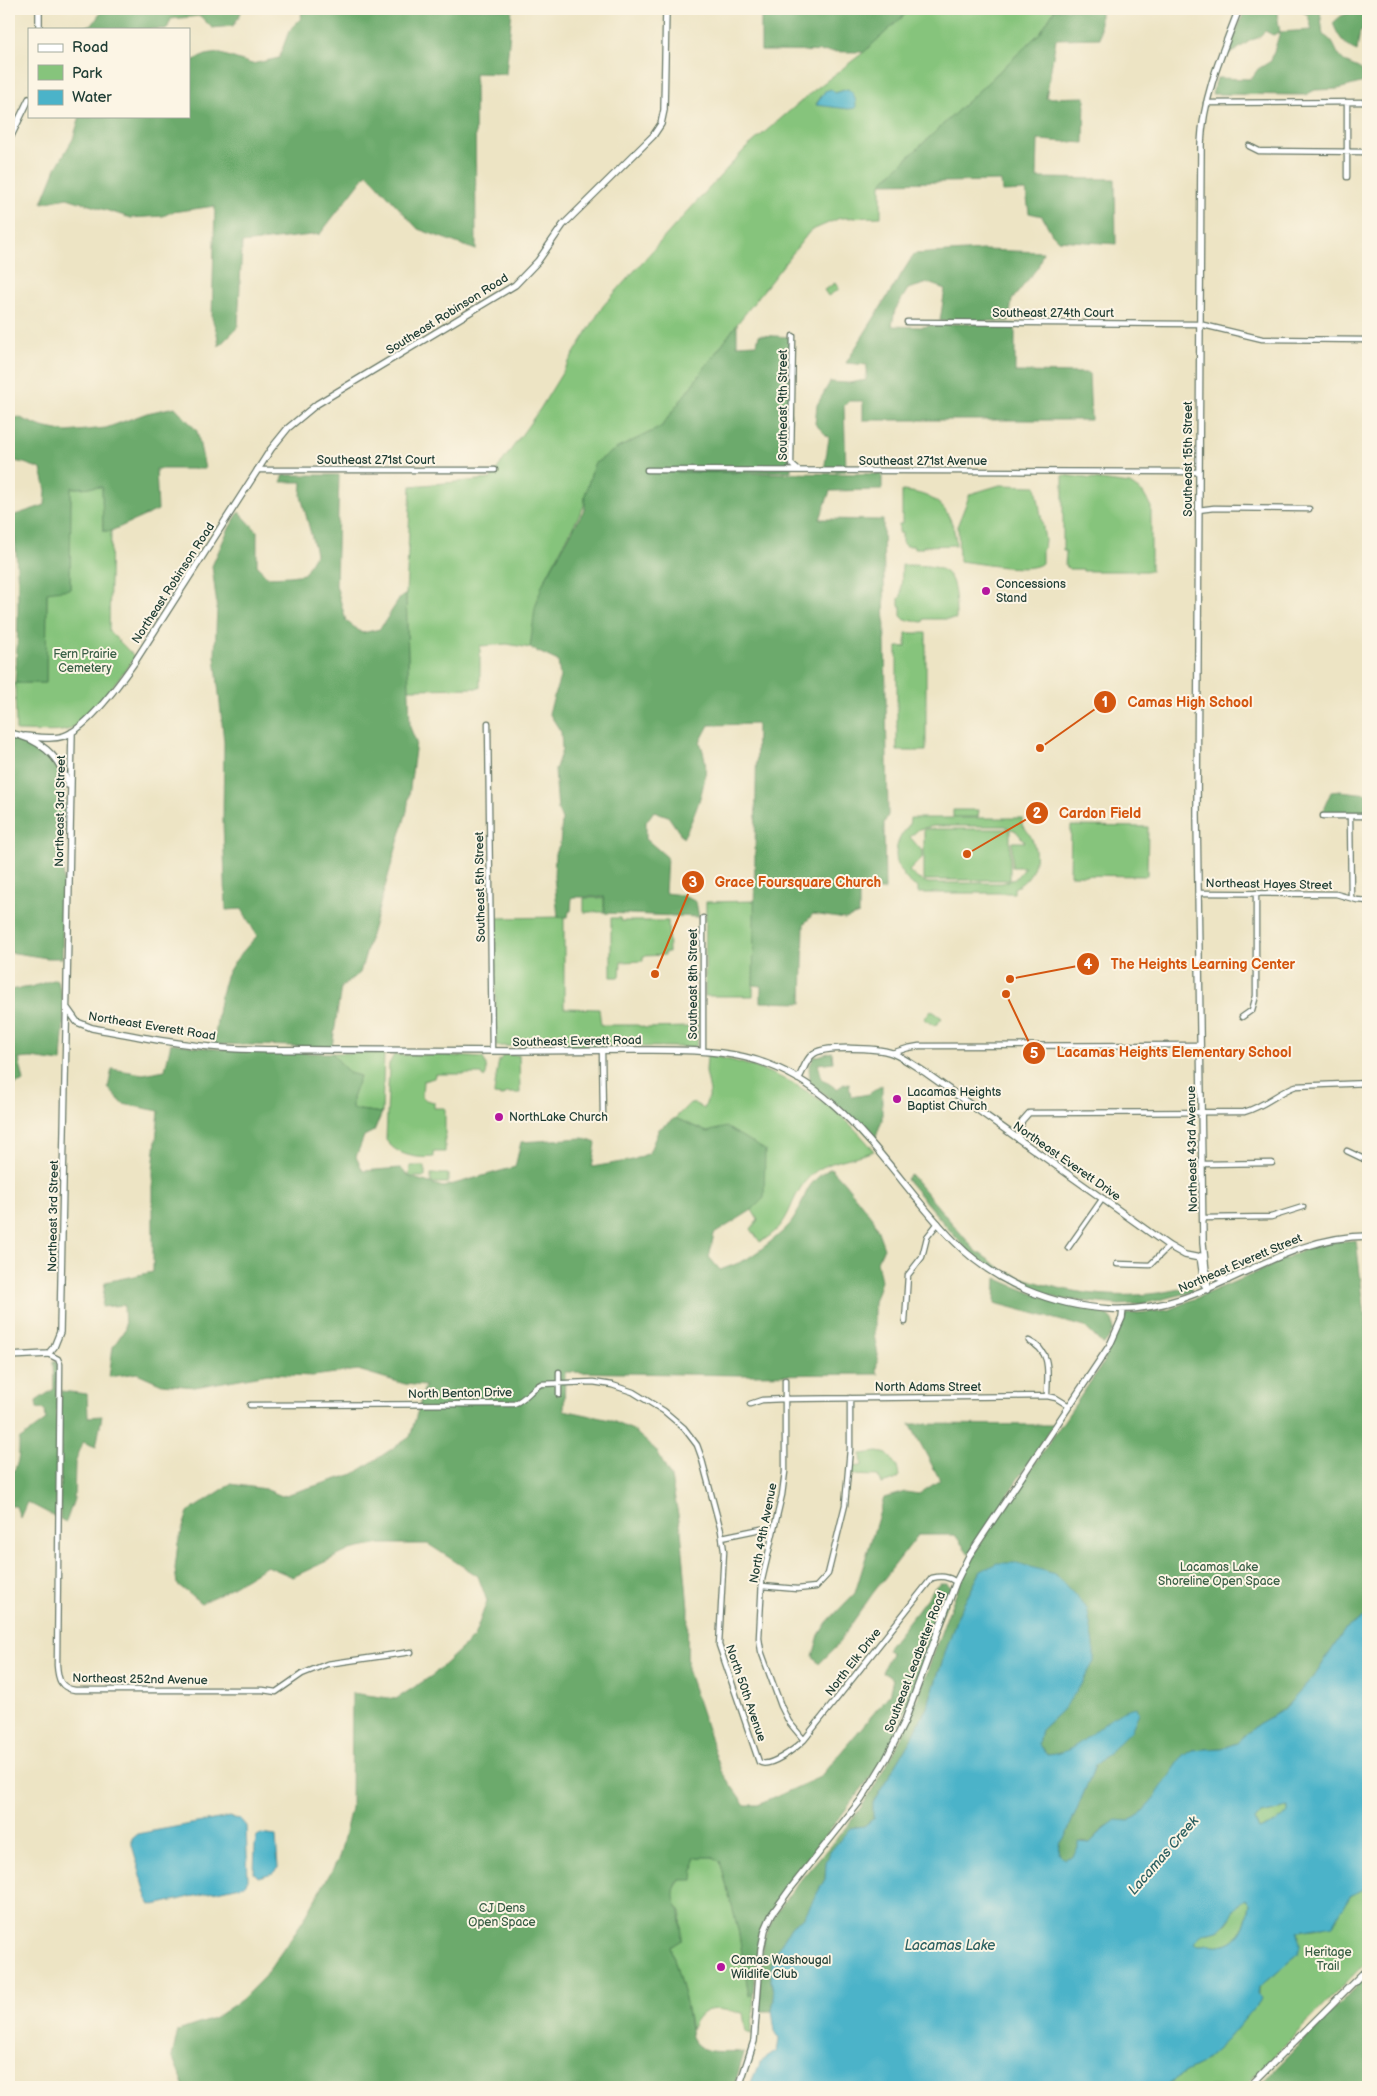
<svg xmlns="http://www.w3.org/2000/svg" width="1377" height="2096" font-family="'Balsamiq Sans',sans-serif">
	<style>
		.green { fill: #86c47c; stroke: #528058; fill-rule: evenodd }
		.forest { fill: #6caa6c; stroke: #467450 }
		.water { fill: #4bb3c9; stroke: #35787e; fill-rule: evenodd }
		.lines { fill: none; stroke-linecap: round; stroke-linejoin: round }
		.street-casing { stroke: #677766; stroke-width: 7 }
		.secondary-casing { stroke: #677766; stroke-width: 8 }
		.street { stroke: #fff; stroke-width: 4.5 }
		.secondary { stroke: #fff; stroke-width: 5.5 }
		.poi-dot { fill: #b5179e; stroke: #fcf5e5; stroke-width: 2 }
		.labels { text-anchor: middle; stroke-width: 4; stroke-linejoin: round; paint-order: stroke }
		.street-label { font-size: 12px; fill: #1f3d34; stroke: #fcf5e5 }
		.poi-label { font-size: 12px; fill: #1f3d34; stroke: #fcf5e5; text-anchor: start }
		.park-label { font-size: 12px; fill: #395f46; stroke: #fcf5e5 }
		.water-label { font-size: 14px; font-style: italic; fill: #2c6061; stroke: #fcf5e5 }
		.leader { fill: none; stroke: #d45610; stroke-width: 2 }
		.callout-dot { fill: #d45610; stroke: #fcf5e5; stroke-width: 2 }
		.mark-label { font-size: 15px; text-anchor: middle; font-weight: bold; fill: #fff }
		.callout-label { font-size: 14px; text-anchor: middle; font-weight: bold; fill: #d45610; stroke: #fcf5e5; stroke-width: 4; stroke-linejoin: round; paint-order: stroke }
	</style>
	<rect width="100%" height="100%" fill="#fcf5e5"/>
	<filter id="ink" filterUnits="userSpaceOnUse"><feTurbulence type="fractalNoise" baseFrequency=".02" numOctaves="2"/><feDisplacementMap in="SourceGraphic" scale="10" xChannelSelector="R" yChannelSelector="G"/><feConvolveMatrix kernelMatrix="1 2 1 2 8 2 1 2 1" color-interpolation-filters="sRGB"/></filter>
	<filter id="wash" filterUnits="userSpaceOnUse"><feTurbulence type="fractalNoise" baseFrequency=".0096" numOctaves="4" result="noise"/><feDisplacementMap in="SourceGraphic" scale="20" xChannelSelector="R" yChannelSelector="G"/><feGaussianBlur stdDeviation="1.12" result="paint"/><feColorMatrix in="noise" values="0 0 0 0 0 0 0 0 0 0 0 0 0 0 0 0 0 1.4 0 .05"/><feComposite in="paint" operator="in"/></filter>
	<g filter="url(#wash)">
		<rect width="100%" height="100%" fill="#ede4c4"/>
		<!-- green -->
		<path class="green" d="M911,9H1055L1040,33L881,183V217L840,218L810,231L737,324L661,427L616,449L594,464L585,495L584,506L542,585L530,648L507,644L480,646V688L409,689L406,594L411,486L490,479L540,409L603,306L669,232L745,149L812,92L864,52ZM848,89L816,104L825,91L835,93Z
			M835,283L839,289L828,296L824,290Z
			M1063,475L1130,484L1143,493L1151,507V571H1083V569H1069L1065,565L1066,551H1063Z
			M1000,485L1036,486L1045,540L1044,548L1042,549V563C1031,574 979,563 959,561L958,524L970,494Z
			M102,487L103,531H111L109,631L135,657C124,672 84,725 67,730C57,733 28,731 16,731L15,683H46L47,591L70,589L71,488Z
			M902,491C937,493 954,511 956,545L923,546V548H914V546H905L902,542V533H899V524H902Z
			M902,565C951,565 956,570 956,619H924L923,622L905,620L901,616V606H899V598L901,597Z
			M906,633H926V751H897V647H906Z
			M953,810H979L978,817H953Z
			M910,818H1022V825C1042,844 1040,876 1014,888V893H918V888C900,878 890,858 900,838C904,830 910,827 910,818ZM934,826H1005L1016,831L1025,842H1012V867H1025L1015,879L1002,883H928L918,879L909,871L922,858V851L910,837L919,829Z
			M1071,826L1148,827L1147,876L1070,875Z
			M924,829H1010V880H924Z
			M584,898H604V912H584Z
			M755,901L753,996H705L706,902Z
			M564,917V1008L599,1009L601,1025H637L646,1028L690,1027L691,995L696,994L700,997L697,1045L694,1047L496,1046L495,918Z
			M611,918H620L621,921H668L669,952H665V955L643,956V961L621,962L620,977H611Z
			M931,1010L942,1018L937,1024L933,1025L924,1019Z
			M332,1053H384L382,1113L352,1109V1098L360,1076L349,1073Z
			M394,1055H438L483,1058C486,1064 489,1073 484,1078L482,1074H435L434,1078L423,1081L422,1096L426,1100L434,1102V1108H445V1152H434V1157C416,1159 396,1155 386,1140L389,1064Z
			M505,1055H519L520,1093H506L504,1096L494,1095C494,1091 498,1064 499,1061C501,1058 502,1057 505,1055Z
			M707,1055C774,1067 832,1097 874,1151C853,1159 826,1160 810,1176C786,1201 795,1223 760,1242L751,1229L758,1220L752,1210L764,1198L707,1132L675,1118L690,1103H694L704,1109L710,1092L706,1072Z
			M410,1166H425V1177H409Z
			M431,1174H448V1183H431Z
			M878,1452L888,1454L897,1467L899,1476L895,1480L881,1484L878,1476L848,1475L849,1467L862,1466L861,1454Z
			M1288,1808V1814L1273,1824L1259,1830L1255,1821L1261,1814Z
			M694,1857H712L720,1861L738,1929L749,1995L753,1994L754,2008L751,2034L746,2032L743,2013C718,2010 703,2001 691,2030L686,2003L671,1947L682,1940L681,1911C663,1893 680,1879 695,1868Z
			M1368,1887V1960L1245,2086L1164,2087L1185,2072L1201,2064L1227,2040L1259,2002V1987L1298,1954L1300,1935L1299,1931L1321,1928L1338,1918C1342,1903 1353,1890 1368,1887Z
			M1245,1899L1249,1903C1247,1921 1242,1942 1220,1945C1216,1946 1212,1944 1208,1944C1202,1945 1200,1946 1193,1943L1201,1934L1221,1929L1228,1922L1234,1907Z"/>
		<!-- forest -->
		<path class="forest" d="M103,9H240L241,13L233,26L212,28L200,16L171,19L167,29H78L93,24Z
			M302,9H512L506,74L475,73L476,250L418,229L367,173L320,234L242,243L238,327L219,346L217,333L212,318L215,206L172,212L163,216L131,218L67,198L42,203L56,168L73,139L80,116H189V62L206,55L218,53L252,64L279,58L289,31L301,18Z
			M761,9H911L864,52L761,51Z
			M1055,9H1100V38L1056,39L1046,98L1085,97L1084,143L1038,140L1037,178L1115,179L1116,244L1058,240L1052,234L1042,216L1029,213L1026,191L1002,192L1001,181L881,183L1040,33Z
			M1245,9H1281L1277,14L1280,32L1312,30L1308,15L1298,9H1320L1323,35C1336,41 1334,51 1342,59C1352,69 1363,64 1368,81L1338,89L1315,90L1305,95L1212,94L1217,78L1251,79L1258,69L1271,61L1280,32L1273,35L1265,31L1258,38L1251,40L1231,54V46Z
			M1352,12L1368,14V27L1360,31L1357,51C1344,46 1338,36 1333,23L1341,16Z
			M983,250L1043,252L1038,267L1012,300L1009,321H940L945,289L928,283L908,289L895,310L892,326L922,327L940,324H1015V372L1089,373L1091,420H863V401H849L844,406L846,471H824L829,438L815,424L817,405L830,382L849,383L866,380L867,365L846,363L914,254Z
			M737,324V345L757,344L759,335L790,337L791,471L646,472L882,474V490L830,491L820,519L883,520L888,815L884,823L885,890H859V914L845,919L813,914L804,924L802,1003L761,1002V986L753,985L757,724L709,725L700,742C702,748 704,754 705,760C709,780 693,821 683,838L668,816L654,811L646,822V839L667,857L665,893L683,895L696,902L699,917L605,913L604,897H572L571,911H569L568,917H558L554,877L555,853L560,844L562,820L558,810L555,770L562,750L561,732L549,713L560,677L558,661L530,648L535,608L542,585L585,508V495L594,464L616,449L661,427Z
			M175,407L197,431L205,469H156L158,510L111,531H103L102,487L71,488L70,589L47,592L46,683H15C19,626 20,572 12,516L45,505L46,490L41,469L24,463L9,460V422L18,417L42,427L67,432L106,428L147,413Z
			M284,475H339L336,585L346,621L362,633L380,629L400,598L406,594L410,727L416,742L407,811L360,973L341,987L332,1047L214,1044C217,1022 219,998 226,977C232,962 246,948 257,936L242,909L226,910L223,821L224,742L215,656L217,606L212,566L228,530L239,512L257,531V565L267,577L290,576L304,574L316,553L301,496L302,482H281Z
			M9,737C33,737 55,757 62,780C64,786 64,794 65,800L62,958H47L9,952Z
			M1340,791L1368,794V812H1322L1331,792Z
			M56,979C69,1002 62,1036 61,1062L31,1058L19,1059L24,1081L9,1087V990L31,987Z
			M171,1043C224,1052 278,1053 332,1053L349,1073L360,1076L352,1098V1109L382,1113L374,1131L364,1136L356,1157L363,1171L400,1168L410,1177L443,1187L515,1167L521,1142L583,1138L596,1143L592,1167L633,1160L649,1153L659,1129L675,1118L707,1132L726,1127L765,1150L764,1198L752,1210L714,1234L709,1257L720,1270C728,1267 737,1264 745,1260C757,1253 786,1231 793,1220C809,1195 801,1186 831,1168L844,1182L874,1220L884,1248L877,1261L881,1281L874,1302V1335L878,1355L876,1371L879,1374L740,1375L565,1372L564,1410L610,1420L633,1430L656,1450L671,1478L681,1530L688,1608L687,1669L721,1771L745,1805H758L820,1777L889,1695L893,1679L882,1672L891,1653L887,1649L936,1586L940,1583H947L952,1588L913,1694L882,1762L792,1880L766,1920L758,1946L753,1994L749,1996L738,1929L720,1861L712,1857H695L693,1880H680C671,1888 673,1903 680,1911L682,1940L671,1947L686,2003L691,2037C703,2059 726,2048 744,2053L734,2087H185L172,2056L178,2031L213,2019L241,2000L265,1976L302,1922L339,1858L351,1808L352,1693L396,1699L433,1675L474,1637L487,1601L478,1576L428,1544H380L350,1550L293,1577L267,1566L227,1590L201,1603L177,1584L175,1569L178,1543L188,1512L231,1484L265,1489L282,1496L354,1474L410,1437L425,1386L405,1384L358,1370L313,1376L268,1374L195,1387L162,1384L137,1373L109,1377L113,1347L125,1329L124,1305L102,1307L105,1282L153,1272V1170L159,1111L123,1104L108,1088L112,1069L143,1074L165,1070Z
			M832,1052L833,1062L818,1064L822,1079L837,1089L844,1084H849L851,1097L869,1094L882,1085V1120L874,1142L843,1109L810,1083L809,1067L814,1057Z
			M910,1174L975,1250L1003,1270L1002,1275L969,1253L906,1179Z
			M1356,1240L1368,1341V1525L1364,1541L1368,1555V1615L1344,1631L1314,1677L1283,1710L1258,1724L1237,1743L1222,1748L1192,1750L1145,1811L1130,1821H1121L1105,1827L1090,1843L1082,1841L1073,1856L1064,1859L1059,1854L1060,1844L1066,1835L1095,1766L1105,1754L1096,1731C1080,1744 1069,1754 1047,1755L1038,1744L1041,1730L1061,1711L981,1571L957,1617L929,1702L912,1738L873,1803V1819L864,1826L850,1828L826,1863L825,1879L804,1918L793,1924L772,1958L771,1980L774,1998L772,2011H759C760,1985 757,1953 768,1929C791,1882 833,1848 862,1806C879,1780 896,1751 908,1723C932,1666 946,1606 976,1551C985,1536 992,1522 1003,1510L1100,1368L1127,1314L1168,1310L1269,1267L1298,1252L1324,1243Z
			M1008,1272C1052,1290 1101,1299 1149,1294C1163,1293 1177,1289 1191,1287L1192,1292L1143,1304L1119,1305L1060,1299L1036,1291L1006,1278Z
			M996,1278C1026,1292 1055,1302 1088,1310C1097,1312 1107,1313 1112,1321C1117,1330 1108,1339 1103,1345L1085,1327L995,1303Z
			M53,1361H55L57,1364L56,1517L27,1502L20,1518L16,1506H9V1476C20,1466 19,1454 19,1440L46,1420L45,1410L37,1408L36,1401L54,1389Z
			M61,1391L87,1394L88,1417L102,1416L96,1447L83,1442L75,1463L74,1499L66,1522L60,1519Z
			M910,1424L1053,1425L969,1554L955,1535H918L873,1593L834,1649L819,1664L813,1656L819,1635L827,1622L855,1593L884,1498L905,1492L919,1494L940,1480Z
			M1368,1974V2087H1258Z"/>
		<!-- water -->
		<path class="water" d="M831,89L835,93L848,89C855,94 856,99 856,108L849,109L816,105L825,91Z
			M997,1563H1017L1055,1574L1087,1608L1094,1644V1662L1077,1691L1061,1711L1041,1730L1038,1744L1047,1755C1085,1754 1101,1712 1137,1707L1139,1713L1131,1731L1095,1766L1066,1835L1060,1844L1059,1854L1064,1859L1073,1856L1078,1847V1842L1090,1843L1105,1828L1116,1820L1130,1821L1145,1811L1183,1756L1192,1750L1222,1748L1237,1743L1258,1724L1283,1710L1314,1677L1344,1631L1368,1615V1887L1350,1896L1333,1925L1299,1931L1300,1946L1298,1954L1259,1987L1258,1994L1261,2000L1227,2040L1201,2064L1185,2072L1164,2087H749L759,2063L777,2051L778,2045L779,2038L775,2031L772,2011L774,1998L771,1980L772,1958L793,1924L804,1917L825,1879L826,1863L830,1852L850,1828L864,1826L873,1819V1803L912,1738L929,1702L957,1617L981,1571ZM1288,1808V1814L1273,1824L1259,1830L1255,1821L1261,1814ZM1245,1899L1249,1903C1247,1922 1242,1942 1220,1945C1217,1946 1212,1944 1209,1944C1202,1945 1200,1946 1194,1943C1205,1926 1213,1936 1223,1926C1234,1917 1230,1908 1245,1899Z
			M229,1817L240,1819L246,1826L248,1879L245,1885L154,1905L149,1904L132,1845V1838L137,1834Z
			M261,1834L276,1836L278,1868L273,1873L258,1877L254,1873L255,1844L257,1836Z"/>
	</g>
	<g filter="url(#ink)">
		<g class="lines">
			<defs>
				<path id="street" d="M1347,102V177
					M1206,103L1368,102
					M1249,146L1259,151L1368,152
					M907,322L1199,324L1262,339L1368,340
					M793,336L791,464L798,470
					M257,470H495
					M647,470L1198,472
					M1198,510L1214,508L1309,509
					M488,723L492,1051
					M1323,816H1368
					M1350,816L1351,898
					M1200,893L1336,894L1357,900L1368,901
					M1242,1017L1252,1010L1256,996V893
					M602,1050L603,1116
					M703,1051V918
					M892,1053L908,1048L919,1046L1200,1045
					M1018,1139L1022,1121L1029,1113L1244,1112C1264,1107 1278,1092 1296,1086L1368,1083
					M1347,1151L1368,1161
					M1203,1164L1272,1163
					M1204,1218L1271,1217L1303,1207
					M1068,1248L1103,1198
					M1117,1264L1150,1265L1169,1246
					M905,1322L908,1275L922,1257L927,1237L938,1223
					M1029,1341C1053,1352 1047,1374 1047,1396
					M48,1354L58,1359L60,1364L57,1665C58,1679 60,1688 75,1690H263L276,1692L302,1674L327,1664L411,1652
					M785,1380V1472L782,1495L762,1580L759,1638L761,1651L781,1706L789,1722L804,1740
					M559,1395V1372
					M750,1404L762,1400L785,1399L1047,1396L1056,1398L1069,1406
					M250,1405L514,1404C526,1399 531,1389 541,1384L593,1382L612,1385L633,1392L664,1411L684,1428L697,1445L701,1456L721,1531L724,1551L719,1645L759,1762C769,1769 796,1748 804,1740L932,1578C941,1576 948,1576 956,1582
					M722,1537L761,1529L773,1530
					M762,1586L797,1589L816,1587L828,1574L845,1505L850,1449V1398"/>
				<path id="secondary" d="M39,29V9
					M9,140L29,99
					M9,733C38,738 60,755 68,785
					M25,736C37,737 52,740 64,736C87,728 120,683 134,663L271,449L288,428L317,404L515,285L538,261L563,225L653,136L661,124L664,110L666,9
					M67,1008L77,1022L92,1028C135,1036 179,1045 223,1048C262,1051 301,1049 341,1050C399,1050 457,1051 515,1051C554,1051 594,1050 633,1050C670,1050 708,1049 744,1057C843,1079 889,1175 954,1241C995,1283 1052,1306 1110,1309C1208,1314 1272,1236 1368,1236
					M798,1079C803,1072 805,1061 812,1055C822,1045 878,1048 892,1053C904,1058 915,1066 926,1073L1169,1246L1185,1255L1200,1258
					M1200,1256L1204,1284L1208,1290
					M1206,1272L1213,1276L1228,1280
					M1208,1290L1203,1243L1197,815L1201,144C1203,96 1222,53 1239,9
					M9,1356L48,1354L54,1347L60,1332L72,732
					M739,2087L754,2041L761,1949L765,1930L772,1914L790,1889L861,1800L886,1759L904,1723L956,1582L969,1556L1110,1345L1122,1318L1123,1309
					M1249,2087L1368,1968"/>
			</defs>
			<!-- street casing -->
			<use href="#street" class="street-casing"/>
			<!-- secondary casing -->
			<use href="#secondary" class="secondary-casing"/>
			<!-- street -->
			<use href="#street" class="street"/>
			<!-- secondary -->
			<use href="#secondary" class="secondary"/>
		</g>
	</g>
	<!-- markers -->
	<g class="poi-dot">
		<circle cx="986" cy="591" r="5"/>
		<circle cx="897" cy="1099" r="5"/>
		<circle cx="499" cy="1117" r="5"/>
		<circle cx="721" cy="1967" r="5"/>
	</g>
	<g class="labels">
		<!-- street labels -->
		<g class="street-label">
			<text x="1053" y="317">Southeast 274th Court</text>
			<text transform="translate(447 314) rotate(-32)" y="4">Southeast Robinson Road</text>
			<text transform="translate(783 405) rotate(-90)" y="4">Southeast 9th Street</text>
			<text transform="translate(1188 459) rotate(-90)" y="4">Southeast 15th Street</text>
			<text x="376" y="464">Southeast 271st Court</text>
			<text x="923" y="465">Southeast 271st Avenue</text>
			<text transform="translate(173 583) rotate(-57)" y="4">Northeast Robinson Road</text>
			<text transform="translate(60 811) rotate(-89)" y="4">Northeast 3rd Street</text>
			<text transform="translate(1269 884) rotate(1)" y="4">Northeast Hayes Street</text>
			<text transform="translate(480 887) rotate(-91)" y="4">Southeast 5th Street</text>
			<text transform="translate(693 984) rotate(-90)" y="4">Southeast 8th Street</text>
			<text transform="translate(152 1026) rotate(9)" y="4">Northeast Everett Road</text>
			<text transform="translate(577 1041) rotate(-1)" y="4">Southeast Everett Road</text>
			<text transform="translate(1192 1149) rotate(-91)" y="4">Northeast 43rd Avenue</text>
			<text transform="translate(1067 1161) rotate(35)" y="4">Northeast Everett Drive</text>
			<text transform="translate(53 1216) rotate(-89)" y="4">Northeast 3rd Street</text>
			<text transform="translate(1240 1263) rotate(-23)" y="4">Northeast Everett Street</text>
			<text x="928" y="1391">North Adams Street</text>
			<text transform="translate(460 1393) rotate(-1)" y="4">North Benton Drive</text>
			<text transform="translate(763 1533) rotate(-79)" y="4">North 49th Avenue</text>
			<text transform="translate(853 1662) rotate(-52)" y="4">North Elk Drive</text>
			<text transform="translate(915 1662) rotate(-69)" y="4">Southeast Leadbetter Road</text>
			<text transform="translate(140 1679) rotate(1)" y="4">Northeast 252nd Avenue</text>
			<text transform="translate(746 1693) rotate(71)" y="4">North 50th Avenue</text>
		</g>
		<!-- poi labels -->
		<g class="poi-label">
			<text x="996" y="588">Concessions<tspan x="996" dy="14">Stand</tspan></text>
			<text x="907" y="1096">Lacamas Heights<tspan x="907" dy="14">Baptist Church</tspan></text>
			<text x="509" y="1121">NorthLake Church</text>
			<text x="731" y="1964">Camas Washougal<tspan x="731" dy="14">Wildlife Club</tspan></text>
		</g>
		<!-- park labels -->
		<g class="park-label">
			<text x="85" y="658">Fern Prairie<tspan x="85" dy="14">Cemetery</tspan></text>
			<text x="1219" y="1571">Lacamas Lake<tspan x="1219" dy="14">Shoreline Open Space</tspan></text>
			<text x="502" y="1912">CJ Dens<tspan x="502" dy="14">Open Space</tspan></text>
			<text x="1328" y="1956">Heritage<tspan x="1328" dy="14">Trail</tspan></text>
		</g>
		<!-- water labels -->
		<g class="water-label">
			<text transform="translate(1163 1855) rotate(-49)" y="5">Lacamas Creek</text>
			<text x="950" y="1950">Lacamas Lake</text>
		</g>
	</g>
	<!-- callouts -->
	<path class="leader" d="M1040 748L1105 702M967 854L1037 813M655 974L693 882M1010 979L1088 964M1006 994L1034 1053"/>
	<g class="callout-dot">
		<circle cx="1040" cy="748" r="5"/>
		<circle cx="967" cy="854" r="5"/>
		<circle cx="655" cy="974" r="5"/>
		<circle cx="1010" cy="979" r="5"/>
		<circle cx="1006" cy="994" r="5"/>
		<circle cx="1105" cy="702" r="12"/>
		<circle cx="1037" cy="813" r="12"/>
		<circle cx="693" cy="882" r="12"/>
		<circle cx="1088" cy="964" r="12"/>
		<circle cx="1034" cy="1053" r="12"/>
	</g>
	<g class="mark-label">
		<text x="1105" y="707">1</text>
		<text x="1037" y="818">2</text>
		<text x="693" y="887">3</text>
		<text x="1088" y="969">4</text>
		<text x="1034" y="1058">5</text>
	</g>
	<g class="callout-label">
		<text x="1190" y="707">Camas High School</text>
		<text x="1100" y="818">Cardon Field</text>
		<text x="798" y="887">Grace Foursquare Church</text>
		<text x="1203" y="969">The Heights Learning Center</text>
		<text x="1174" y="1057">Lacamas Heights Elementary School</text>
	</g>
	<!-- margin -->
	<rect width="1377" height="2096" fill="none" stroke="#fcf5e5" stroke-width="30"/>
	<!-- legend -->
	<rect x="28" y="28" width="162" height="90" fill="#fcf5e5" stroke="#a4ab9e"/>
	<rect x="38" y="44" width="25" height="8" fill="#ffffff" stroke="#a4ab9e"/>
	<text x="72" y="52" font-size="15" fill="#1f3d34">Road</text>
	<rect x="38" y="65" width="25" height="15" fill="#86c47c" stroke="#a4ab9e"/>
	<text x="72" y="78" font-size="15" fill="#1f3d34">Park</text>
	<rect x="38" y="90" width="25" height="15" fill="#4bb3c9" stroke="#a4ab9e"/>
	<text x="72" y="102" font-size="15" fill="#1f3d34">Water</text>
</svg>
